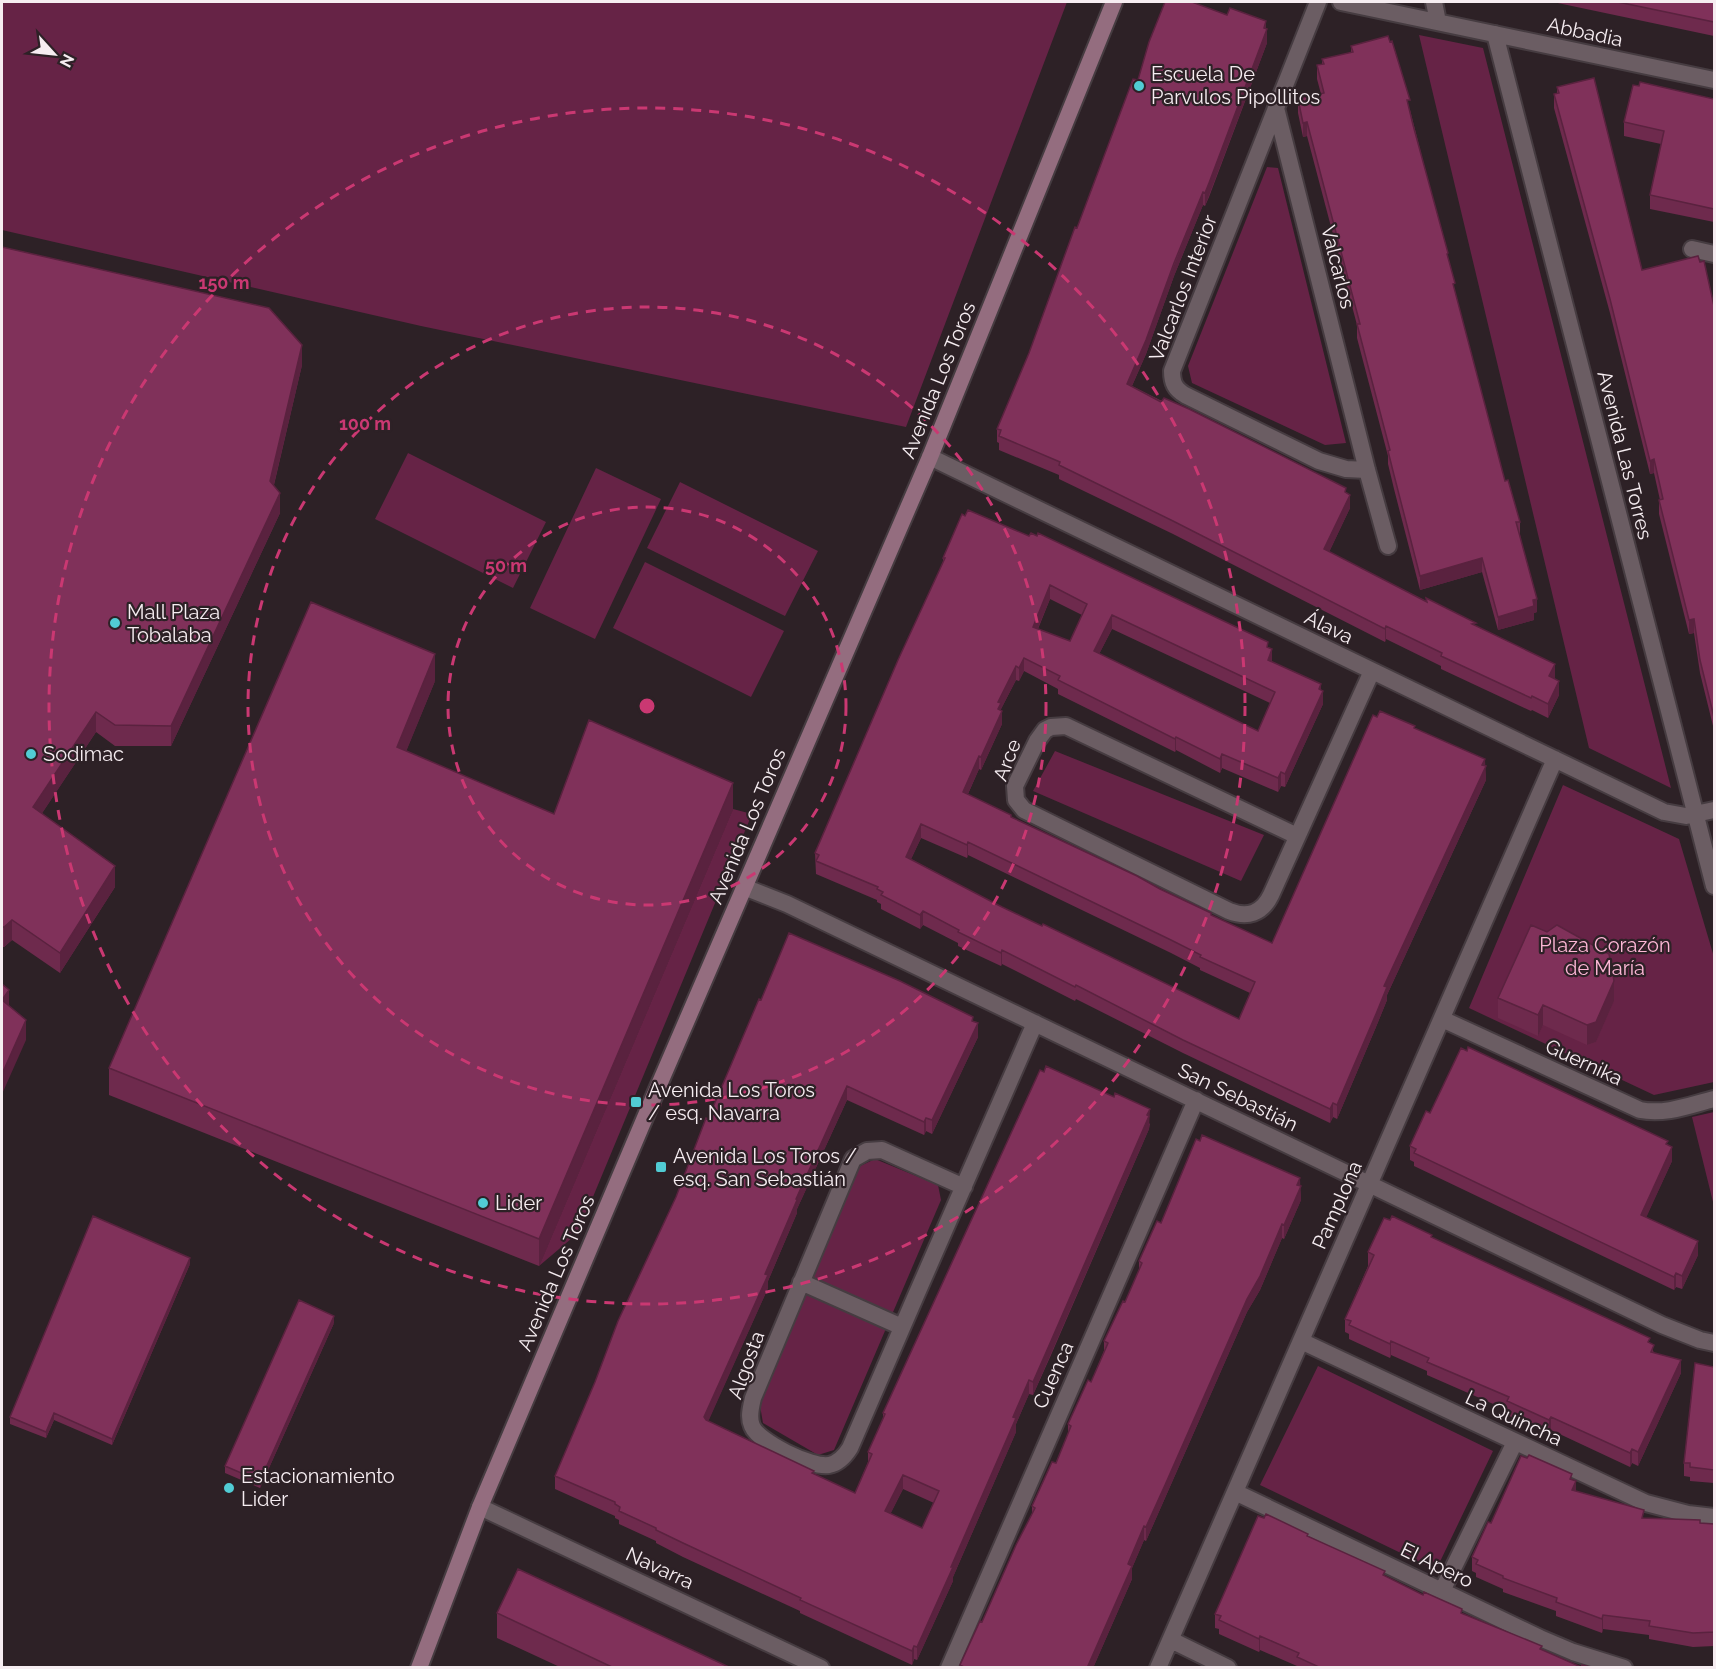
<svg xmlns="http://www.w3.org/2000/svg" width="1716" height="1669" font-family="Raleway,sans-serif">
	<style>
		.green { fill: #662346 }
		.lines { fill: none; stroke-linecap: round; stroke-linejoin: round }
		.minor-casing { stroke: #463c41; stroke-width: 20 }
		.secondary-casing { stroke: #463c41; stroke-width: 20 }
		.minor { stroke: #6b5d63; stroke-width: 16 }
		.secondary { stroke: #946d7f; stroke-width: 16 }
		.wall { fill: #6e2a4d; fill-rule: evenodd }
		.shaded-wall { fill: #5a223f }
		.building { fill: #80315a; stroke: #5a223f; stroke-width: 1.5; fill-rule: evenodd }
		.ring { fill: none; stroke: #ca3872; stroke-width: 3; stroke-dasharray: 10 8 }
		.poi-dot { fill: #51ccd4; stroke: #2d2126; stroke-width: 2 }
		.labels { text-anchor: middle; stroke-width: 4.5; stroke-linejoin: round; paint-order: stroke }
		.street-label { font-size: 20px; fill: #f6edf1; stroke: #2d2126 }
		.poi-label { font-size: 20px; fill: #f6edf1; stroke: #2d2126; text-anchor: start }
		.park-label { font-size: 20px; fill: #fdb7d6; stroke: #2d2126 }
		.centre { fill: #ca3872; stroke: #2d2126; stroke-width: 3 }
		.ring-label { font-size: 18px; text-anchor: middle; font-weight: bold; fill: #ca3872; stroke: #2d2126; stroke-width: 4.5; stroke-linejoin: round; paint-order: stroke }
	</style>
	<rect width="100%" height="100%" fill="#2d2126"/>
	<!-- green -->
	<path class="green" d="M2,2H1067L906,427L421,326L2,230Z
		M1419,35L1483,48L1671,788L1589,748Z
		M1267,167L1278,168L1346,443L1325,445L1192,383L1188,366Z
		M408,453L546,522L513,588L375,519Z
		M596,468L661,499L595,639L530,608Z
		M680,482L818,551L785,616L647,548Z
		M645,562L784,631L751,697L613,628Z
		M1055,751L1264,835L1241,881L1033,791Z
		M1563,785L1679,839L1714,957V1082L1654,1095L1469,1008Z
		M733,809L752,814L578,1233L539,1266Z
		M1714,1112V1206L1692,1117Z
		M875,1159L938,1185L941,1200L834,1450L818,1455L763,1423L759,1400L856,1168Z
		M1318,1366L1493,1451L1436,1570L1260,1485Z"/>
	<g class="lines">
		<defs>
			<path id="minor" d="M1318,2L1172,371C1172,383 1175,389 1185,395L1319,461L1346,469L1367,470
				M1341,2L1714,80
				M1434,2L1438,22
				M1495,34L1714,886
				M1276,108L1367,470L1388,546
				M1692,249L1714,254
				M930,457L1664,812L1686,816L1714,810
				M1297,836L1066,726L1051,727L1045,730L1037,741L1015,786L1016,800L1024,810L1229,911C1247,918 1262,914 1271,895L1358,702L1372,671
				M744,887L787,904L1662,1325L1700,1340L1714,1343
				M1442,1019L1640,1110C1666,1115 1690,1105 1714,1099
				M964,1187L882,1150L867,1151L853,1159L753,1398C751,1407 748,1417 752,1426C758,1442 812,1468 829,1465C839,1463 845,1456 850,1448C911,1306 973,1165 1035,1023
				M801,1282L902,1327
				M1301,1341L1646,1503L1688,1514L1714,1517
				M1235,1492L1540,1638L1573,1652L1624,1668
				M480,1507L821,1668
				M1442,1591L1515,1442
				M1171,1640L1228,1668
				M949,1668L1196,1100
				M1158,1668L1555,759"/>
			<path id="secondary" d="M419,1668L480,1507L649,1108L930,457L1114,2"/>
		</defs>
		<!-- minor casing -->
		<use href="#minor" class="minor-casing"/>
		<!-- secondary casing -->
		<use href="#secondary" class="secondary-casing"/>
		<!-- minor -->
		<use href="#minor" class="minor"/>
		<!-- secondary -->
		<use href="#secondary" class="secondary"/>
	</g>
	<!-- wall -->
	<path class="wall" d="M1553,2H1714V36Z
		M1227,15L1266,28L1267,43L1209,197L1205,206L1203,205L1174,276L1146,354L1132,386L1346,493L1350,508L1329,552L1426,601V598L1476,626L1555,678L1559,695L1548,718L1532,710L1531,711L1441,669V666L1386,639L1385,642L1173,534L1059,479V475L999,450V443L997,442V429L1029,353L1077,228L1138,80Z
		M1351,46L1410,110L1448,259L1455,292L1505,481L1520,522V535L1537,612L1534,613V620L1498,630L1482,572L1420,590L1394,489L1388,464V456L1357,338V325L1307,136L1303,137L1298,113V99L1321,94L1317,79V65L1322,64V59L1351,53Z
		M1557,87L1642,270L1700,262L1714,306V730L1700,673L1694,633L1689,634L1659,514V500H1660L1654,473L1650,474L1610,313L1554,108V94H1557Z
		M1714,99V222L1650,209V195L1661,144L1624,136V122Z
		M2,247L302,365L274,485L280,513L171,746H115L96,732L42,813L115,887L60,973L12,940L4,947H2Z
		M962,514L1268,647L1272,662L1321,690L1323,704L1285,787L1281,786L1278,792L1222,768L1220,773L1176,750L1175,752L1058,694V689L1024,671L1019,681L1016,680L1001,709L1002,724L981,770L979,769L968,794L1011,817L1211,915L1272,943L1377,717L1415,728L1485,766L1486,780L1387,995V1000L1376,1027L1337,1119L1333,1117L1330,1123L1183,1053L1076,999L1075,1001L1002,964L1001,966L958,946V943L923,925L920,929L881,909V904L877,902V900L816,874L815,853L943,562V558ZM1050,599L1082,615L1070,641L1038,629ZM1112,629L1270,703L1258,731L1099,654ZM921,838L967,858L968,855L1171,953L1200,968V970L1250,993L1239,1019L1002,907L911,859Z
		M435,681L406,751L554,814L733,809L539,1266L109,1095V1068Z
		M1498,998L1614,1001L1596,1042L1587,1045L1543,1025L1538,1036L1498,1018Z
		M761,1000L973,1022L978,1037L932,1134L926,1131L924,1135L847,1100L797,1209V1213L768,1281V1288L708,1421L814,1474L855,1493L868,1462V1452L883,1419V1413L1150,1123L1149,1129L1051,1355L1033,1395L1029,1394L1016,1424V1432L953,1577V1581L917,1660L914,1659L912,1665L800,1613V1611L683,1557L656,1543V1541L619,1524V1520L615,1518V1516L555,1489V1476L676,1197L708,1119ZM903,1489L934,1503L922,1528L890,1514Z
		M1430,1113L1668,1145L1672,1161L1646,1217L1698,1255L1682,1289L1676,1287L1674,1290L1414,1166V1162L1410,1160V1146Z
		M1300,1186L1301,1200L1284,1239L1282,1238L1260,1290L1247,1312L1165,1498L1146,1541L1144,1540L1132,1568V1579L1093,1668H960V1665L982,1622L1032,1514V1506L1056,1463L1068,1435V1424L1091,1382L1104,1351V1341L1125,1302L1139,1271V1261L1161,1223Z
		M1432,1238L1650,1343L1654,1353L1681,1373L1638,1466L1632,1463L1630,1467L1551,1430L1549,1434L1507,1415V1410L1427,1375V1371L1391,1355L1390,1358L1349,1339V1334L1345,1332V1319L1368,1266V1252Z
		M190,1264L112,1445L54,1420L46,1438L10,1424V1417Z
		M334,1323L260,1488L225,1473V1466Z
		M1714,1367V1483L1690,1481V1477L1684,1476V1463Z
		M1572,1479L1576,1491L1644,1518L1714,1524V1646L1693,1647L1649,1639V1635L1603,1629L1602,1633L1556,1616V1611L1503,1592V1589L1476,1577V1573L1472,1571V1557L1491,1523Z
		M1308,1537L1423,1595L1462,1614L1581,1667L1593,1668H1297V1666L1260,1650L1259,1652L1219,1634V1629L1215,1628V1614Z
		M497,1613L731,1668H562L497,1638Z"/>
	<!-- shaded-wall -->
	<path class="shaded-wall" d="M1266,21V33L1267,29V43L1205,206V193Z
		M1307,122V136L1303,137V123Z
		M1203,192V205L1174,276L1146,354L1127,397V384Z
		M302,345V365L270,501V481Z
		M1654,459V473L1650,474V461Z
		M280,493V513L171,746V726Z
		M1350,495V508L1324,563V549Z
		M1482,558V572L1420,590V576Z
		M1050,585V599L1033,640V627Z
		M1537,599V612L1534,613V620L1498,630V617Z
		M1112,615V629L1094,664V651Z
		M1694,619V633L1689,634V620Z
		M1386,626V639L1385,642V629Z
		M1272,649V663L1268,660Z
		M435,654V681L397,774V747Z
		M1024,658V671L1019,681V668Z
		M1555,664V678L1549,690V676Z
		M1016,666V680L1001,709V713L1002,711V724L981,770V757L998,702Z
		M1559,681V695L1548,718V704Z
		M1321,684V693L1323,691V704L1285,787V774Z
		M96,712V732L33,827V807Z
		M1176,737V750L1175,752V739Z
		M1222,754V768L1220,773V759Z
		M979,756V769L963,805V792Z
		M1485,759L1486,780L1387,995V1000L1376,1027L1337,1119V1105L1384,986Z
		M1281,772V786L1278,792V778Z
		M733,783V809L539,1266V1239Z
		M921,824V838L906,870V857Z
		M968,842V855L967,858V845Z
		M115,866V887L60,973V953Z
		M923,911V925L920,929V915Z
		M12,920V940L4,947V927Z
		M1002,950V964L1001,966V953Z
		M1614,981V1001L1596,1042L1587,1045V1025Z
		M9,990V1011L2,1000Z
		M1543,1005V1025L1538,1036V1015Z
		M26,1020V1040L2,1094V1074Z
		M978,1023V1037L932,1134V1120Z
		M847,1086V1100L797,1209V1213L768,1281V1288L704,1431V1417L796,1199Z
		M1333,1103V1117L1330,1123V1109Z
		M1150,1109L1149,1129L1033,1395V1382Z
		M926,1118V1131L924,1135V1122Z
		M1672,1147V1161L1641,1229V1215Z
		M1300,1178L1301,1200L1284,1239V1225Z
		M1282,1224V1238L1260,1290L1247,1312L1146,1541V1527L1247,1299Z
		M1698,1241V1255L1682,1289V1276Z
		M190,1258V1264L112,1445V1439Z
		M1676,1273V1287L1674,1290V1277Z
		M334,1316V1323L260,1488V1481Z
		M1391,1341V1355L1390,1358V1344Z
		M1681,1360V1373L1638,1466V1452Z
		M1029,1380V1394L1016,1424V1432L953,1577V1581L917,1660V1647L951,1567Z
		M54,1413V1420L46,1438V1432Z
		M1551,1417V1430L1549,1434V1420Z
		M1632,1449V1463L1630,1467V1453Z
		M903,1475V1489L885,1525V1511Z
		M1576,1481V1495L1572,1490Z
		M1144,1526V1540L1132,1568V1579L1093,1668H1087Z
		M1603,1615V1629L1602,1633V1619Z
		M1260,1636V1650L1259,1652V1639Z
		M914,1646V1659L912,1665V1651Z"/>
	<!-- building -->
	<path class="building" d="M1165,2H1192L1227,15L1230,8L1266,21L1264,28L1267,29L1209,183L1205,193L1203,192L1174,263L1146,340L1127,384L1161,402L1164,398L1189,409L1346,488L1345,492L1350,495L1324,549L1427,602L1426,598L1476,623L1472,624L1555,664L1549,676L1559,681L1548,704L1532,696L1531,698L1441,656L1442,653L1386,626L1385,629L1173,521L1059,465L1060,462L999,436L1001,430L997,429L1029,353L1075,227L1077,228L1133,79L1138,80L1149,42Z
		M1618,2H1714V22Z
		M1388,36L1390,42L1392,41L1410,100H1407L1413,125L1448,253L1447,254L1455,283L1453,284L1505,481L1508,480L1520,522H1516L1537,599L1533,600L1534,606L1498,617L1482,558L1420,576L1394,475L1388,451L1390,450L1357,324H1360L1307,122L1303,123L1298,99L1324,93L1317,65L1324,64L1322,59L1353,52L1351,46Z
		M1594,78L1642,270L1698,256L1700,262L1704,261L1714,306V717L1700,660L1694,619L1689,620L1659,500L1663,499L1654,459L1650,461L1610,299L1554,94L1559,93L1557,87Z
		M1640,82L1714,99V209L1650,195L1664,131L1624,122L1633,85L1639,86Z
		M2,247L269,308L302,345L270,481L280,493L171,726L115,725L96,712L33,807L115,866L60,953L12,920L4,927H2Z
		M968,510L1029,536L1031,533L1037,536L1038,533L1268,642L1267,647L1272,649L1268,660L1321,684L1319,689L1323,691L1285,774L1281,772L1278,778L1222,754L1220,759L1176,737L1175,739L1058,680L1060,676L1024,658L1019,668L1016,666L998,702L1001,703L998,709L1002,711L981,757L979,756L963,792L1011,815V817L1137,876L1160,889L1211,913V915L1272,943L1373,715L1377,717L1380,711L1415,726L1414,728L1485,759L1482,765L1486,766L1384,986L1387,987L1376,1014L1337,1105L1333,1103L1330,1109L1183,1040L1076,985L1075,987L1002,950L1001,953L958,932L959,930L923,911L920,915L881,895L883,892L877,889L878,887L816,861L819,855L815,853L898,660L945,558H943L962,514L965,516ZM1050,585L1087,604L1070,641L1033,627ZM1112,615L1275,692L1258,731L1094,651ZM921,824L967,845L968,842L1171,940L1201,955L1200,957L1255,982L1239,1019L1043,924L1042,926L1002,907L906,857Z
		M311,602L435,654L397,747L554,814L589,720L733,783L539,1239L109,1068Z
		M1531,925L1547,932L1557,925L1609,954L1614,981L1596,1022L1587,1025L1543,1005L1538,1015L1498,998Z
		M789,933L900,981L973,1017L972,1021L978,1023L932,1120L926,1118L924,1122L847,1086L796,1199L797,1200L765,1274L768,1275L704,1417L706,1420L814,1471L812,1473L855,1493L872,1454L868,1452L885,1414L883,1413L1040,1070L1044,1072L1046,1066L1114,1097L1115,1093L1150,1109L1147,1115L1149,1116L1051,1341L1033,1382L1029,1380L1013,1417L1016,1418L951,1567H953L917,1647L914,1646L912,1651L800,1600L801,1598L683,1543L656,1530V1528L619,1511L620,1507L615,1504V1502L555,1476L595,1382L618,1321L676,1197L706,1118L708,1119L759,999L761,1000ZM903,1475L939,1491L922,1528L885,1511Z
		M2,984L9,990L2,1000Z
		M2,1000L26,1020L2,1074Z
		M1468,1047L1668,1141L1666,1144L1672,1147L1641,1215L1698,1241L1682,1276L1676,1273L1674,1277L1414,1153L1416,1149L1410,1146L1426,1111L1430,1113L1461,1048L1467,1051Z
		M1202,1135L1300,1178L1297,1185L1301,1186L1284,1225L1282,1224L1260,1276L1247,1299L1165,1485L1146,1527L1144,1526L1128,1564L1132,1566L1087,1668H963L964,1667L960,1665L980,1621L982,1622L1016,1545L1035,1508L1032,1506L1052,1462L1056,1463L1071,1426L1068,1424L1088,1380L1091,1382L1108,1343L1104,1341L1123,1301L1125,1302L1142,1263L1139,1261L1157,1221L1161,1223L1196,1139L1200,1141Z
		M93,1216L190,1258L112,1439L54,1413L46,1432L10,1417Z
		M1392,1216L1432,1235L1431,1237L1650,1338L1648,1342L1654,1345L1651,1352L1681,1360L1638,1452L1632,1449L1630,1453L1551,1417L1549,1420L1507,1401L1509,1397L1427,1362L1429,1358L1391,1341L1390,1344L1349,1325L1351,1321L1345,1319L1374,1255L1368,1252L1384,1218L1390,1220Z
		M299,1300L334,1316L260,1481L225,1466Z
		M1695,1363L1714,1367V1470L1690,1467V1463H1684Z
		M1529,1455L1572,1474L1570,1479L1576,1481L1572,1490L1644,1510L1642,1518L1700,1520V1523L1714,1524V1632L1693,1633L1649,1626L1650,1621L1603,1615L1602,1619L1556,1602L1557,1598L1503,1578V1576L1476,1564L1478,1560L1472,1557L1488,1522L1491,1523L1521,1456L1527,1458Z
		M1266,1514L1308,1534L1307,1536L1385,1571L1383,1575L1423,1595L1424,1592L1462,1609L1461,1613L1542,1646L1540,1649L1581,1667L1582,1665L1593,1668H1321L1297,1657L1299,1653L1260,1636L1259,1639L1219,1620L1221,1616L1215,1614L1258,1516L1264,1518Z
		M518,1569L731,1668H614L497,1613Z"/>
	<!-- distance rings -->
	<g class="ring">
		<circle cx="647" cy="706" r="199"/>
		<circle cx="647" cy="706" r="399"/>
		<circle cx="647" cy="706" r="598"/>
	</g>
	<!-- markers -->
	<g class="poi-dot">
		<circle cx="1139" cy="86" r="6"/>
		<circle cx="115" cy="623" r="6"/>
		<circle cx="31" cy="754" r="6"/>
		<rect x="630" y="1096" width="12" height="12" rx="3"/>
		<rect x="655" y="1161" width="12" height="12" rx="3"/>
		<circle cx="483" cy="1203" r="6"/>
		<circle cx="229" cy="1488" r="6"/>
	</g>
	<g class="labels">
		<!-- street labels -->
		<g class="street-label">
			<text transform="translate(1585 32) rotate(12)" y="7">Abbadia</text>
			<text transform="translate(1338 267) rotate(76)" y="7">Valcarlos</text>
			<text transform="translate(1183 288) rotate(-69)" y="7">Valcarlos Interior</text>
			<text transform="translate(938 380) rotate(-68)" y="7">Avenida Los Toros</text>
			<text transform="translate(1625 455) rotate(76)" y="7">Avenida Las Torres</text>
			<text transform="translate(1329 627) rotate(26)" y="7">Álava</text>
			<text transform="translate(1007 760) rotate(-69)" y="7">Arce</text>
			<text transform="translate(747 826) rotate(-67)" y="7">Avenida Los Toros</text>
			<text transform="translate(1584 1062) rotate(25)" y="7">Guernika</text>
			<text transform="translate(1238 1097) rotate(26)" y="7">San Sebastián</text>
			<text transform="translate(1337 1205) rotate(-66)" y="7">Pamplona</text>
			<text transform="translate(556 1273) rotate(-67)" y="7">Avenida Los Toros</text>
			<text transform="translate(746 1365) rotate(-70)" y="7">Algosta</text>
			<text transform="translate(1053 1375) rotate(-66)" y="7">Cuenca</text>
			<text transform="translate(1514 1418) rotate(25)" y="7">La Quincha</text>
			<text transform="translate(1437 1565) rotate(26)" y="7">El Apero</text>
			<text transform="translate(660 1568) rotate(25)" y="7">Navarra</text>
		</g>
		<!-- poi labels -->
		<g class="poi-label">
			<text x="1151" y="81">Escuela De<tspan x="1151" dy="23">Parvulos Pipollitos</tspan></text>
			<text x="127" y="619">Mall Plaza<tspan x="127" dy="23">Tobalaba</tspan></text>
			<text x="43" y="761">Sodimac</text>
			<text x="648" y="1097">Avenida Los Toros<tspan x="648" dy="23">/ esq. Navarra</tspan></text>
			<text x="673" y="1163">Avenida Los Toros /<tspan x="673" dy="23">esq. San Sebastián</tspan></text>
			<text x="495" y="1210">Lider</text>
			<text x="241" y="1483">Estacionamiento<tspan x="241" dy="23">Lider</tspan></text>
		</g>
		<!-- park labels -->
		<g class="park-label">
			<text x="1605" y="952">Plaza Corazón<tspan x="1605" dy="23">de María</tspan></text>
		</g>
	</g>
	<circle cx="647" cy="706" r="9" class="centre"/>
	<g class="ring-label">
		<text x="224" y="289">150 m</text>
		<text x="365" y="430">100 m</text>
		<text x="506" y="572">50 m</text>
	</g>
	<!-- border -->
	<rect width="1716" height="1669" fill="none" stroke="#f6edf1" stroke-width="6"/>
	<!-- north arrow -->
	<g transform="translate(54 54) rotate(117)" stroke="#2d2126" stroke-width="4.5" paint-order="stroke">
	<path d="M0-4.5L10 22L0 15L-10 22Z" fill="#f6edf1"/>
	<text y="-9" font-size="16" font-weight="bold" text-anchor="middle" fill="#f6edf1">N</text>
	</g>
</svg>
